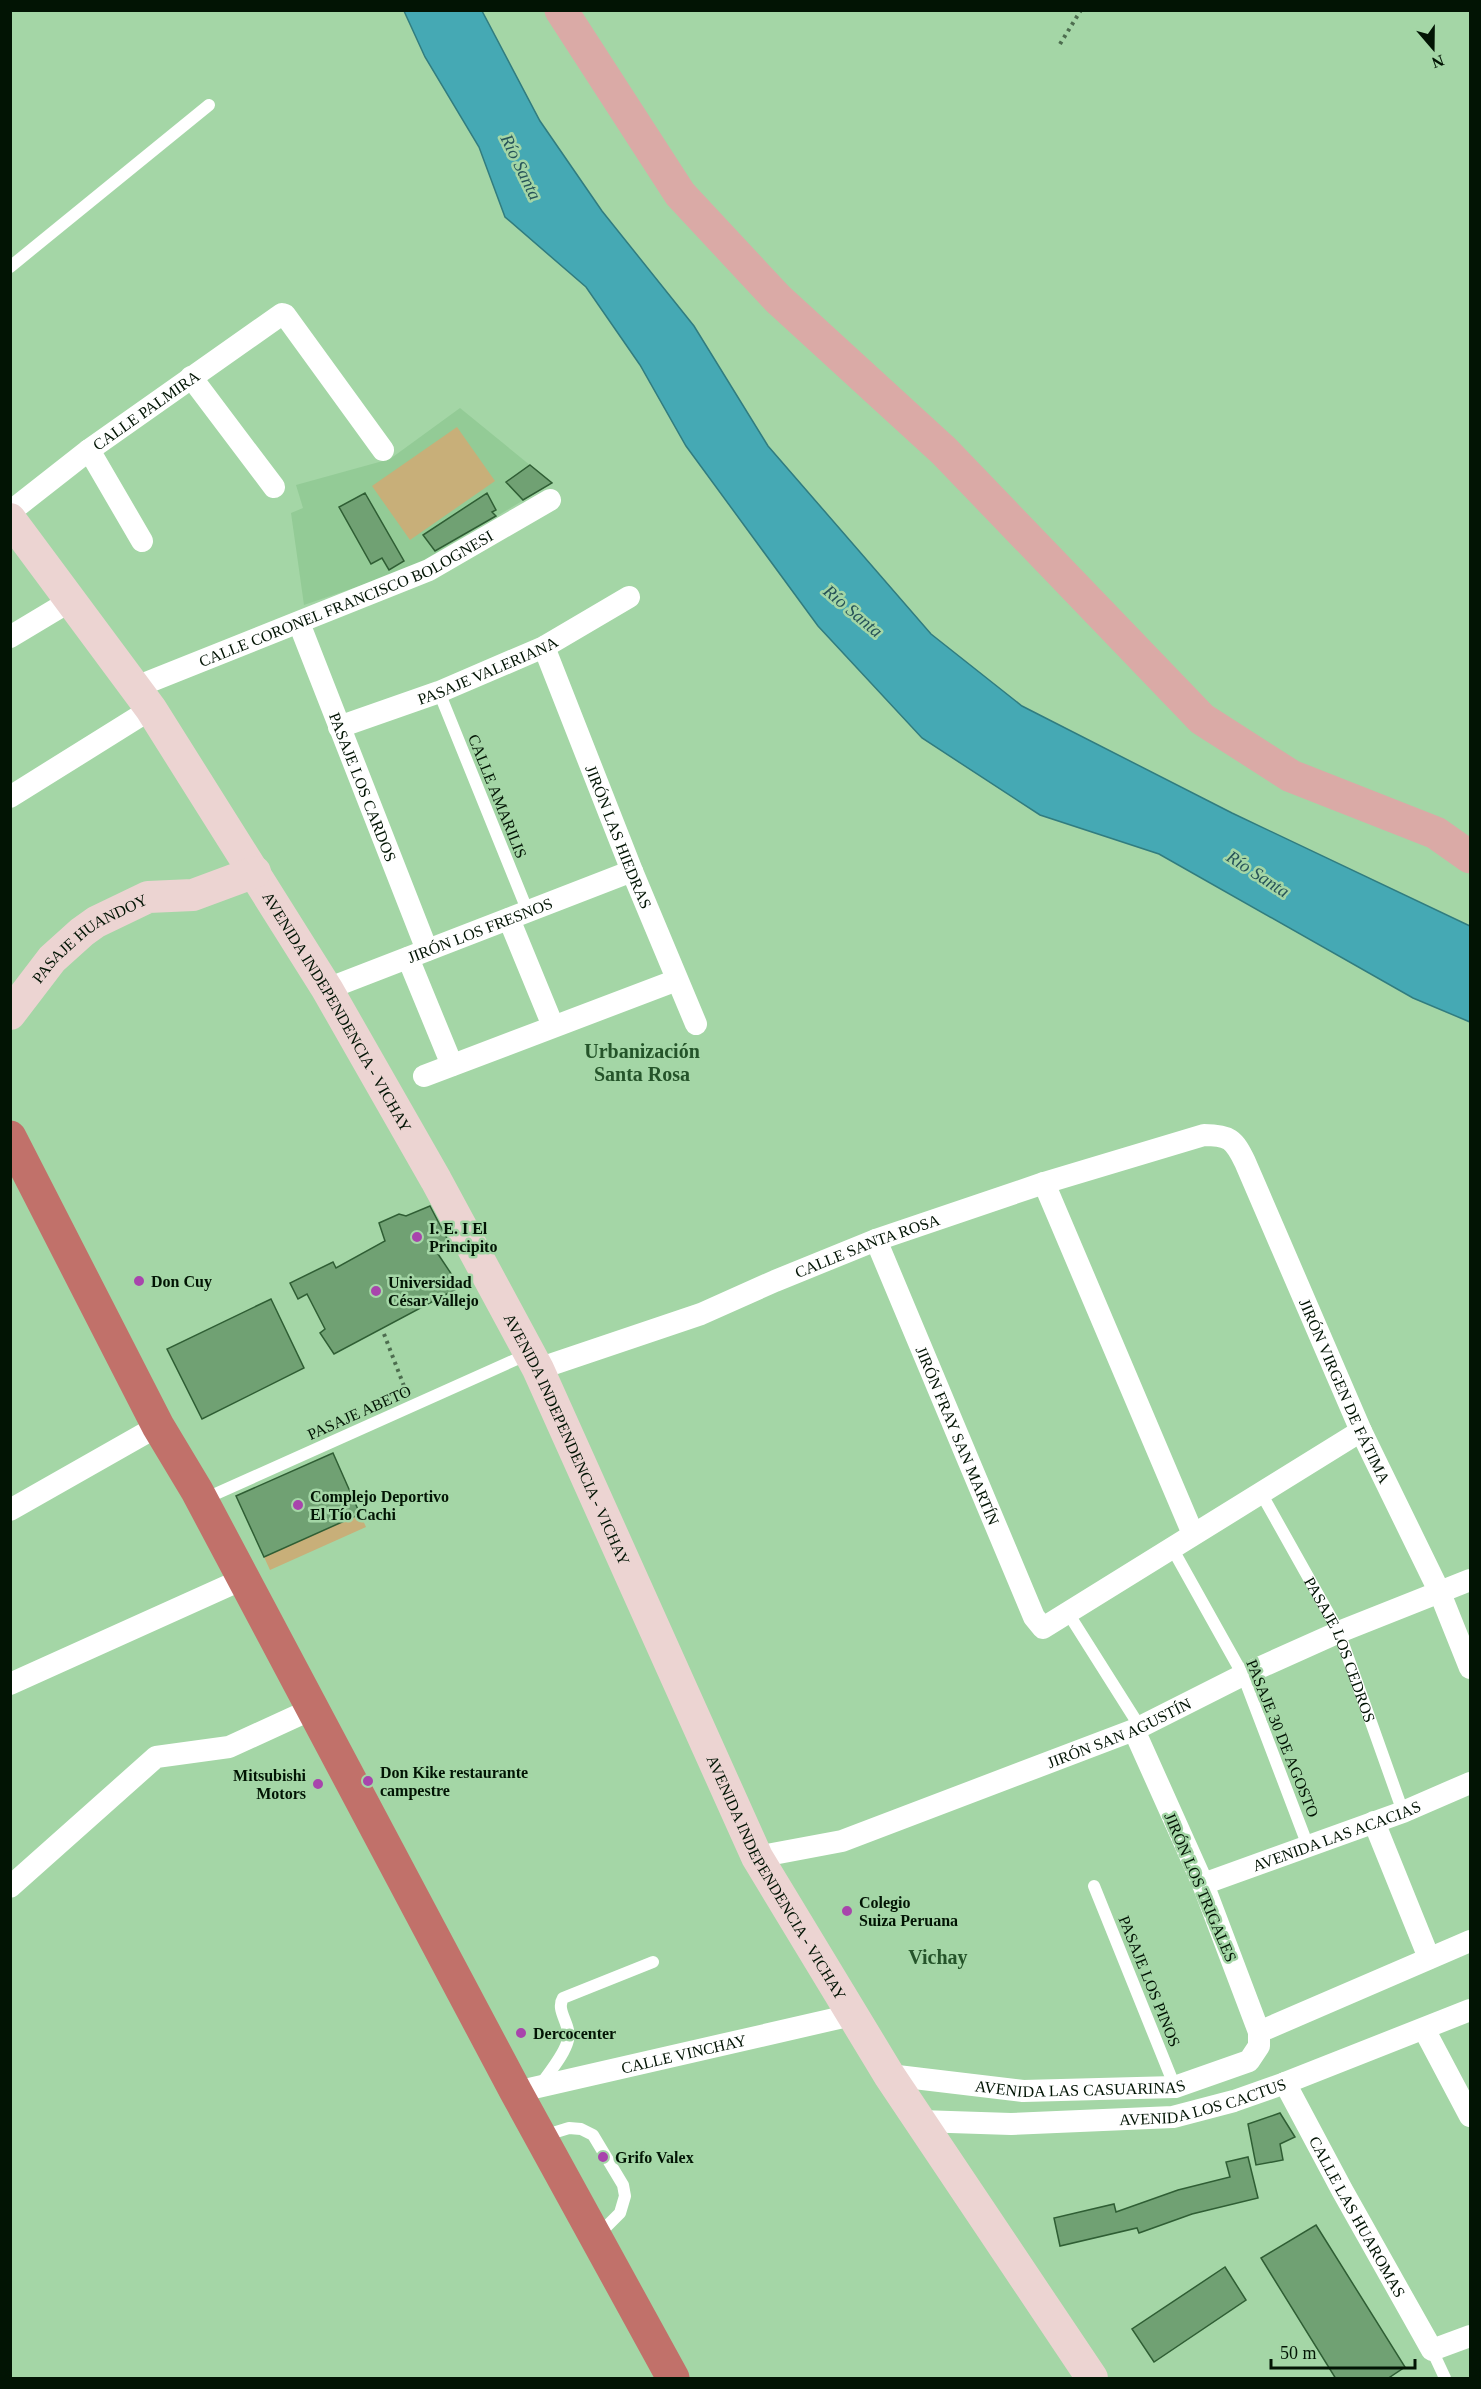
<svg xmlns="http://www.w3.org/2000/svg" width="1481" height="2389" font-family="Georgia,serif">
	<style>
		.built { fill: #93cb96 }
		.green { fill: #c8af79 }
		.water { fill: #45a9b4; stroke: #317c7f; stroke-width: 1.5 }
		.building { fill: #70a173; stroke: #2f5e34; stroke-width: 1.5 }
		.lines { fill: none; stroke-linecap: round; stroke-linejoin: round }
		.path { stroke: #4d6d4f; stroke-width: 4; stroke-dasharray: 3 4.5; stroke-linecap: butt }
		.lane { stroke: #fff; stroke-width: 12 }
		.street { stroke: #fff; stroke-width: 22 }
		.secondary { stroke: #ecd4d2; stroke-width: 32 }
		.primary { stroke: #daaaa6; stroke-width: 33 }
		.highway { stroke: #c1716a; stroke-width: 33 }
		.poi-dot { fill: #a845ac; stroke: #a4d6a6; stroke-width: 2 }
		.labels { text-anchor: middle; stroke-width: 5; stroke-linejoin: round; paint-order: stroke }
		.street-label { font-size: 16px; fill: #021404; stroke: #a4d6a6 }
		.poi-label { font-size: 16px; font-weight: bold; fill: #021404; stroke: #a4d6a6; text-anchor: start }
		.water-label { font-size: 18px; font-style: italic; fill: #285459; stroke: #a4d6a6 }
		.quarter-label { font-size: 20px; font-weight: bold; fill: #25542a; stroke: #a4d6a6 }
	</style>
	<rect width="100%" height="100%" fill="#a4d6a6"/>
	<!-- built -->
	<path class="built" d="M460,408L552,483L409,569L304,605L291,513L303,508L296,485L390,459Z"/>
	<!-- green -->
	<path class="green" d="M457,427L495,481L410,540L372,486Z
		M333,1453L366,1527L270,1570L236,1496Z"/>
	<!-- water -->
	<path class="water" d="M404,11H482L540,121L602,211L694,326L768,446L931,634L1022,706L1232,813L1470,926V1022L1413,998L1159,854L1040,815L922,738L818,626L686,446L640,365L586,287L505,217L479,147L425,57Z"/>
	<!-- building -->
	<path class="building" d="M530,465L552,483L523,500L506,482Z
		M365,493L404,561L389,570L382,558L371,564L339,507Z
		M487,493L496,510L492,512L496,516L435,551L423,535Z
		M430,1206L452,1248L438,1254L460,1287L334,1354L320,1333L325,1329L307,1294L298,1299L290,1283L333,1262L336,1268L385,1241L379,1223L399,1214L406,1216Z
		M271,1299L304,1368L202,1419L167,1349Z
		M333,1453L360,1514L264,1557L236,1496Z
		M1280,2113L1295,2137L1280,2144L1283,2160L1256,2165L1248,2124Z
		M1248,2157L1258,2198L1192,2214L1139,2233L1137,2228L1060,2246L1054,2218L1114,2204L1116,2212L1178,2190L1230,2177L1226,2162Z
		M1316,2225L1405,2367L1387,2379H1336L1261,2258Z
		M1225,2267L1246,2300L1154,2362L1132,2329Z"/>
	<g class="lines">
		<!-- path -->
		<path class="path" d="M1060,44L1081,10
			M384,1334L407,1394"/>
		<!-- lane -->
		<g class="lane">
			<path d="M10,267L209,105"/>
			<path d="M439,692L528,912"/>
			<path id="s1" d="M1261,1493L1339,1632L1403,1812"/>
			<path d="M202,1500L528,1354"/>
			<path d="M1172,1548L1243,1675L1308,1846"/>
			<path d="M1068,1613L1140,1727"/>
			<path d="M1094,1886L1175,2087"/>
			<path d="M540,2086C549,2072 564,2056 568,2040C572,2025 555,2011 563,1998L653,1962"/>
			<path d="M543,2136L569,2128L581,2129L593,2135L623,2185L625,2196L620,2213L598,2235"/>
			<path d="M1432,2350L1445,2378"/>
		</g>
		<!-- street -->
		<g class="street">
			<path d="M191,377L274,487"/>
			<path d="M89,450L142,541"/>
			<path id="s2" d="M10,512L89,450L282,314L285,315L383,450"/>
			<path id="s3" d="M299,623L427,950"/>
			<path d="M10,637L70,601"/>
			<path id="s4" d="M544,647L632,871L696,1024"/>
			<path id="s5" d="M136,687L429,570L550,500"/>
			<path id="s6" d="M339,727L439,692L544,647L629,597"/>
			<path d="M10,797L151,709"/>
			<path d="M509,919L553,1026"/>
			<path d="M408,958L452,1065"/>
			<path id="s7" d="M327,989L632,871"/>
			<path d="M424,1076L677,980"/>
			<path d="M1044,1183L1193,1534"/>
			<path id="s8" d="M876,1240L1034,1617L1043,1628L1361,1431"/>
			<path id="s9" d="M538,1369L701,1314L775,1281L876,1240L1044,1183L1204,1135C1229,1135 1234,1139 1245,1162L1361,1431L1440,1593L1470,1668"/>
			<path d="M10,1510L158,1426"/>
			<path d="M10,1684L243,1579"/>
			<path d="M1374,1822L1429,1958"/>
			<path id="s10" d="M757,1857L842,1841L1134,1730L1243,1675L1339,1632L1470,1580"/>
			<path id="s11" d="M1203,1884L1403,1812L1470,1783"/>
			<path d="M10,1887L156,1757L229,1747L312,1709"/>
			<path d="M1424,2029L1470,2116"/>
			<path d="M1259,2032L1470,1941"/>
			<path id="s12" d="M889,2075L1023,2091L1175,2087L1249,2061L1259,2046V2032L1203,1884L1134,1730"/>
			<path id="s13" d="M1285,2083L1342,2190L1432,2350L1470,2336"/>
			<path id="s14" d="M516,2092L852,2015"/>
			<path id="s15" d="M920,2121L1011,2124L1173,2117L1234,2101L1285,2083L1470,2010"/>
		</g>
		<!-- secondary -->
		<g class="secondary">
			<path id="s16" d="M10,519L151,709L327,989L436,1180L538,1369L757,1857L889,2075L1092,2378"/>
			<path id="s17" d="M10,1014L52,959L82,932L96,922L148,897L193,895L255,872"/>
		</g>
		<!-- primary -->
		<path class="primary" d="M561,10L680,194L778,299L944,451L1202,719L1291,776L1436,833L1470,857"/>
		<!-- highway -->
		<path class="highway" d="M10,1137L158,1426L197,1491L516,2092L673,2378"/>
	</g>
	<!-- markers -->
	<g class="poi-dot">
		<circle cx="417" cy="1237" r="6"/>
		<circle cx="139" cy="1281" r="6"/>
		<circle cx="376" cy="1291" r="6"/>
		<circle cx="298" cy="1505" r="6"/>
		<circle cx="368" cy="1781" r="6"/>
		<circle cx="318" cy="1784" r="6"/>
		<circle cx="847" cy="1911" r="6"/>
		<circle cx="521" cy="2033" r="6"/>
		<circle cx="603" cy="2157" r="6"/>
	</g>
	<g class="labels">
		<!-- street labels -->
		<g class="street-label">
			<text dy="6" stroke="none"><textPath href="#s2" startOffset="170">CALLE PALMIRA</textPath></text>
			<text dy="6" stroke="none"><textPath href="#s5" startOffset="228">CALLE CORONEL FRANCISCO BOLOGNESI</textPath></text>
			<text dy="6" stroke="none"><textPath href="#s6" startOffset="159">PASAJE VALERIANA</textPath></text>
			<text dy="6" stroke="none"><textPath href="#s3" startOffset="176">PASAJE LOS CARDOS</textPath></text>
			<text transform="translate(498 796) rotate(68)" y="6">CALLE AMARILIS</text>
			<text dy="6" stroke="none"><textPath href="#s4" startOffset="204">JIRÓN LAS HIEDRAS</textPath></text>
			<text dy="6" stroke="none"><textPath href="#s7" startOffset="164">JIRÓN LOS FRESNOS</textPath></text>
			<text dy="6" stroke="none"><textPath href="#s17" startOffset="112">PASAJE HUANDOY</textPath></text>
			<text dy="6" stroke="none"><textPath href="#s16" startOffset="592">AVENIDA INDEPENDENCIA - VICHAY</textPath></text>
			<text dy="6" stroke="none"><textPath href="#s9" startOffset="352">CALLE SANTA ROSA</textPath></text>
			<text dy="6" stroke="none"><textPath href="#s9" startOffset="1010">JIRÓN VIRGEN DE FÁTIMA</textPath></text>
			<text transform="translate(359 1412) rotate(-24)" y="6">PASAJE ABETO</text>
			<text dy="6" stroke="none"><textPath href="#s8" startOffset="212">JIRÓN FRAY SAN MARTÍN</textPath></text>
			<text dy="6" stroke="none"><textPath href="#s16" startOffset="1078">AVENIDA INDEPENDENCIA - VICHAY</textPath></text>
			<text dy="6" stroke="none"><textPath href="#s1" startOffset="176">PASAJE LOS CEDROS</textPath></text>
			<text dy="6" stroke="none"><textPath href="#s10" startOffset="384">JIRÓN SAN AGUSTÍN</textPath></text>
			<text transform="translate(1283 1738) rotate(68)" y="6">PASAJE 30 DE AGOSTO</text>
			<text dy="6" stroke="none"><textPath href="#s11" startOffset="142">AVENIDA LAS ACACIAS</textPath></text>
			<text dy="6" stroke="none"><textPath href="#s16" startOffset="1564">AVENIDA INDEPENDENCIA - VICHAY</textPath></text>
			<text transform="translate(1201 1887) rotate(67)" y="6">JIRÓN LOS TRIGALES</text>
			<text transform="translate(1150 1981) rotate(68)" y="6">PASAJE LOS PINOS</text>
			<text dy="6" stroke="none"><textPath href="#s14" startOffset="172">CALLE VINCHAY</textPath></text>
			<text dy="6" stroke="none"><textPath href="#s12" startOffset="192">AVENIDA LAS CASUARINAS</textPath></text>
			<text dy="6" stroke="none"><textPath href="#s15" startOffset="285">AVENIDA LOS CACTUS</textPath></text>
			<text dy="6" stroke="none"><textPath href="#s13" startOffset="152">CALLE LAS HUAROMAS</textPath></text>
		</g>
		<!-- poi labels -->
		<g class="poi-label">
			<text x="429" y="1234">I. E. I El<tspan x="429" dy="18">Principito</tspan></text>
			<text x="151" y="1287">Don Cuy</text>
			<text x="388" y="1288">Universidad<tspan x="388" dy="18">César Vallejo</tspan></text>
			<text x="310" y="1502">Complejo Deportivo<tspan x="310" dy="18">El Tío Cachi</tspan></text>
			<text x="380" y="1778">Don Kike restaurante<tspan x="380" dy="18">campestre</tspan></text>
			<text x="306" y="1781" text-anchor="end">Mitsubishi<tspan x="306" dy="18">Motors</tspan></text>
			<text x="859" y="1908">Colegio<tspan x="859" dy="18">Suiza Peruana</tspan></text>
			<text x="533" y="2039">Dercocenter</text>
			<text x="615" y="2163">Grifo Valex</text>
		</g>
		<!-- water labels -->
		<g class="water-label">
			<text transform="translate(521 167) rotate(64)" y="6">Río Santa</text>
			<text transform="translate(853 611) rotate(40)" y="6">Río Santa</text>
			<text transform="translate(1258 874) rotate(33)" y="6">Río Santa</text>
		</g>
		<!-- quarter labels -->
		<g class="quarter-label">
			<text x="642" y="1058">Urbanización<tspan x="642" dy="23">Santa Rosa</tspan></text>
			<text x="938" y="1964">Vichay</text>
		</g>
	</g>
	<!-- border -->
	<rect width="1481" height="2389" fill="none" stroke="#021404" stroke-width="24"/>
	<!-- north arrow -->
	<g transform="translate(1433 48) rotate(160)" stroke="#a4d6a6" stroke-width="4.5" paint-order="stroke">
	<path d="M0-4.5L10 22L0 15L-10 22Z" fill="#021404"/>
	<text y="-9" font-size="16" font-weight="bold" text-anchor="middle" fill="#021404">N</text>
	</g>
	<!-- scale -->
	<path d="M1271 2359v9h144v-9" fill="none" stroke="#021404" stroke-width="3"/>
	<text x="1280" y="2359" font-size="18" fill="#021404" stroke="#a4d6a6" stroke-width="4.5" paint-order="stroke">50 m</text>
</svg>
